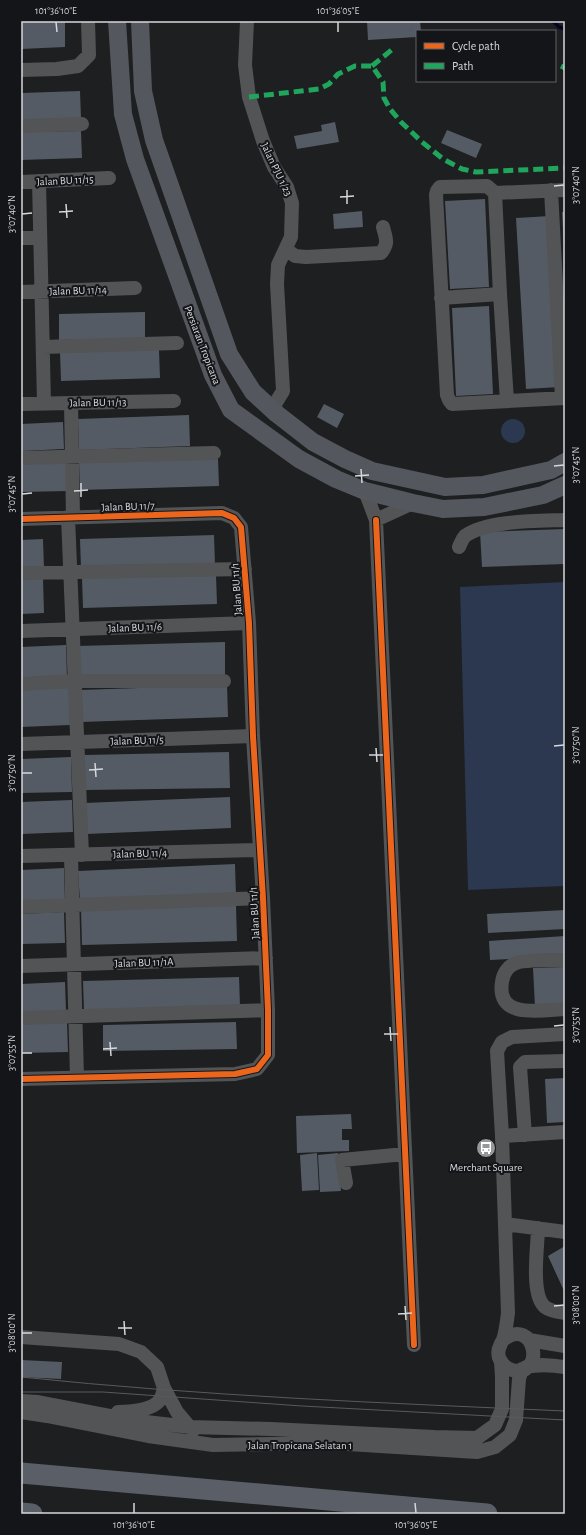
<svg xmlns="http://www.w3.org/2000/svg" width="586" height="1535" font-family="'Alegreya Sans',sans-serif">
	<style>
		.green { fill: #2b3850 }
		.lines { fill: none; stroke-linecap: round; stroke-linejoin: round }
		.stream { stroke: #030420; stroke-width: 3.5 }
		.building { fill: #555b64 }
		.minor { stroke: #535455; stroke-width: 14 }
		.major { stroke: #54575d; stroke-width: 18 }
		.highway { stroke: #5a5f67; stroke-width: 21 }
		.tram { stroke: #595a5c; stroke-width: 1 }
		.quiet { stroke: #20a55d; stroke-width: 5; stroke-dasharray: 10 5; stroke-linecap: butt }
		.cycleway-casing { stroke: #131519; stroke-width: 8 }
		.cycleway { stroke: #eb651d; stroke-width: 6 }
		.ticks { fill: none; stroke: #d6d8db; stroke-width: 1.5 }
		.labels { text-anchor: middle; stroke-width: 4; stroke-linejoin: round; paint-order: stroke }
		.street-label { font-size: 11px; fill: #d6d8db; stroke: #131519 }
		.poi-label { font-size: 11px; fill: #d6d8db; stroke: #131519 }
		.neatline { fill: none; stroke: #d6d8db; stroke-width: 1.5 }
		.ticks-label { font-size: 10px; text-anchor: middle; fill: #d6d8db }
	</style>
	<rect width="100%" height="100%" fill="#1d1f21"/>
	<!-- green -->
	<path class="green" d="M501 431a12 12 0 1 1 24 0a12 12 0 1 1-24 0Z
		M565,582V886L468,890L460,587Z"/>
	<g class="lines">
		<!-- stream -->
		<path class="stream" d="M553,21L559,27L565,29"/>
	</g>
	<!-- building -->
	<path class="building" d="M21,21H65V47L21,49Z
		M367,21H420L421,31H417V37L368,40Z
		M80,91L81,118L21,120V93Z
		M335,122L339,142L297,149L294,136L322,131L321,125Z
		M447,130L482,144L476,158L441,143Z
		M81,131L82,158L21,160V132Z
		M485,199L489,287L450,289L445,201Z
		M362,211L363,227L334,229L333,214Z
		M562,212H565V248H564Z
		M550,216L560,387L526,389L516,218Z
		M489,306L493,394L456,396L452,308Z
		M145,312V338L59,340V314Z
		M159,350L160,378L61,381L60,352Z
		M324,404L344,414L337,428L317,417Z
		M189,415L190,446L79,450L78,419Z
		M63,422L64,449L21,451V424Z
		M218,459L219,486L80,490L79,462Z
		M67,463L68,491L21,492V464Z
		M565,529V564L482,567L480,532Z
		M214,535L215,565L81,569L80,539Z
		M43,539L44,569L21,570V540Z
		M216,575L217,604L83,608L82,578Z
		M43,578L44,613L21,614V579Z
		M225,642V674L78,679L77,646Z
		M66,645L67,678L21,680V647Z
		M227,685L228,717L81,722L80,690Z
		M69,687L70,725L21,727V689Z
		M229,752L230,788L85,790L84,755Z
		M71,757L72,792L21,793V759Z
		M230,797L231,828L86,834L84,803Z
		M72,800L73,832L21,834V802Z
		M235,864L236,896L80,902L78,871Z
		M64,868L65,902L21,903V870Z
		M236,905L237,941L82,945L81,909Z
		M565,910V929L488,933L487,914Z
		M64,912L65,943L21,944V914Z
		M565,936V956L490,960L489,941Z
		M565,967V1005L535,1007L533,968Z
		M239,977L240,1006L84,1011L83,981Z
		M65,982L66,1011L21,1012V984Z
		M67,1022L68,1052L21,1053V1023Z
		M236,1022L237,1049L103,1051V1025Z
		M565,1078V1122L547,1123L545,1079Z
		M351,1114L352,1129H342V1140H349V1151L297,1153L296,1116Z
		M317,1153L319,1190L302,1191L300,1155Z
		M338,1153L341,1191L320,1192L318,1155Z
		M565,1246V1293L548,1256Z
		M21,1360L62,1362L61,1379L21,1377Z"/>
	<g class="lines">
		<!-- minor -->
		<path class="minor" d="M247,21L245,65L249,97L263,141L274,167L287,187L292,203L291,237L278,265L277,284L283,391L272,409
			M21,70L57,69L78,66L89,55L88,21
			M21,126L82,124
			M39,181L44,404
			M21,182L109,178
			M551,190L562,398
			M495,193L565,190
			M21,238H40
			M286,249L295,256L306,257L381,253C389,243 386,239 383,227
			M21,292L135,288
			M441,298L500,294
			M43,347L177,343
			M507,401L500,294L495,193L487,186L440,187L437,191L436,195L447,395L449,400L452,404L565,398
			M71,403L73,517
			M21,404L174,401
			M21,458L214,453
			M365,491L376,520L413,503
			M68,517L82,855
			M21,519L222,513L234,518L241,527L249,623L253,736L263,898L268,1010V1055L257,1069L235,1074L21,1079
			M376,520L414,1345
			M459,547C461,543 462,539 465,536C487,520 538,521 565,520
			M21,573L245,569
			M21,631L249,623
			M21,684L74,681H224
			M21,744L253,736
			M71,855L77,1077
			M21,856L260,850
			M21,907L263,898
			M565,960C555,960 523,960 516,963C508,966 503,974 502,982C496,1020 542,1010 565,1009
			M21,966L266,958
			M21,1018L268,1010
			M525,1135L520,1067L525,1062L565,1061
			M502,1136L565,1132
			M346,1183L342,1160L405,1154
			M505,1224L565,1232
			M538,1228C538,1245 530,1295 545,1307C550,1311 558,1312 565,1313
			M21,1337L119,1344L141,1352L157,1367L164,1388L177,1412L193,1431
			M503,1340C535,1315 547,1378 512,1370C502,1367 495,1356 500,1346C501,1342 503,1341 504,1337C506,1329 507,1321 508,1313L502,1136L497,1051L502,1042L512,1037L565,1034
			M529,1340L565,1346
			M526,1367C540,1364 551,1365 565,1367
			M21,1401L38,1402L137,1421L190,1427L271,1429L434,1437L477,1438L495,1425L502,1409V1377L501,1361
			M21,1412L47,1416L148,1436L213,1445L332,1443L477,1452L495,1447L510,1435L516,1420L519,1379L522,1369
			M118,1412C130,1412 151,1411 160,1400C162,1397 163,1392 164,1388"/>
		<!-- major -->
		<path class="major" d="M117,21L123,114L135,159L213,375L231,410L299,459L336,479L365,491L413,503L443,509L484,507L543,495L565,485
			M140,21L143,91L154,140L229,354L253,392L277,414L313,442L345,459L372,471L445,487L483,485L551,470L565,462"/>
		<!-- highway -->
		<path class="highway" d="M21,1473L487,1514
			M21,1513L32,1514"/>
		<!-- tram -->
		<path class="tram" d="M21,1377C202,1396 384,1403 565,1411
			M21,1392H103L302,1406L565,1420"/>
		<!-- quiet -->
		<path class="quiet" d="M372,66L394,48
			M561,66L565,68
			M249,97L319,89L329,84L338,74L355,66H372L383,82L384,98L390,109L401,122L422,142L443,159L462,169L476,172L565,168"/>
		<defs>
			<path id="cycleway" d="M21,519L222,513L234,518L241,527L249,623L253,736L263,898L268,1010V1055L257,1069L235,1074L21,1079
				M376,520L414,1345"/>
		</defs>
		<!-- cycleway casing -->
		<use href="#cycleway" class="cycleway-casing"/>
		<!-- cycleway -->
		<use href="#cycleway" class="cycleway"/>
	</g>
	<!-- ticks -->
	<path class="ticks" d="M56,22L57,32M338,22V32M554,186L564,185M347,190V204M340,197L354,196M66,204L67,218M59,212L73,211M22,214L32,213M554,466L564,465M361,469L362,483M355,476L369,475M81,483V497M74,491L88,490M22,494L32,493M554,746L564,745M376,748L377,762M369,755H383M95,763L96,777M89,770L103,769M22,773H32M554,1026L564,1025M390,1027L391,1041M384,1034H398M110,1042L111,1056M103,1049L117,1048M22,1053H32M405,1306L406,1320M554,1306L564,1305M398,1314L412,1313M124,1321L125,1335M118,1328H132M22,1333H32M134,1503V1513M415,1503L416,1513"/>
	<!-- icons -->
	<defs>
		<symbol id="bus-disc" viewBox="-11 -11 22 22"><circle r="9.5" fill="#95979a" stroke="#131519"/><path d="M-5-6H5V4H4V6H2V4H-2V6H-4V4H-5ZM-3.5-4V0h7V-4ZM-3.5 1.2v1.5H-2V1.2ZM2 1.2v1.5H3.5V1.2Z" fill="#fff"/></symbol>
	</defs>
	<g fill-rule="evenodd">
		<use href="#bus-disc" x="475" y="1137" width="22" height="22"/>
	</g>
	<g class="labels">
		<!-- street labels -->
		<g class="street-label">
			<text transform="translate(277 169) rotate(64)" y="4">Jalan PJU 1/23</text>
			<text transform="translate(65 180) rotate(-3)" y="4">Jalan BU 11/15</text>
			<text transform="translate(78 290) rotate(-2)" y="4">Jalan BU 11/14</text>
			<text transform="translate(203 345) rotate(69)" y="4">Persiaran Tropicana</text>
			<text transform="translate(98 402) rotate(-1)" y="4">Jalan BU 11/13</text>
			<text transform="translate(128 506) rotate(-2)" y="4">Jalan BU 11/7</text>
			<text transform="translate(236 589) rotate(-94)" y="4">Jalan BU 11/1</text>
			<text transform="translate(135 627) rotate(-2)" y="4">Jalan BU 11/6</text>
			<text transform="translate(137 740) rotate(-2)" y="4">Jalan BU 11/5</text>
			<text transform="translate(140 853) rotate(-2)" y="4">Jalan BU 11/4</text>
			<text transform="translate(254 913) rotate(-93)" y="4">Jalan BU 11/1</text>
			<text transform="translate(144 962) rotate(-2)" y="4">Jalan BU 11/1A</text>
			<text x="300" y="1449">Jalan Tropicana Selatan 1</text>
		</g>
		<!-- poi labels -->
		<g class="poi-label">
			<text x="486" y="1171">Merchant Square</text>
		</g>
	</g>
	<!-- border -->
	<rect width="586" height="1535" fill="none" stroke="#131519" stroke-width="44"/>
	<!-- legend -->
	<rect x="416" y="30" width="140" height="52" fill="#131519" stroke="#616367"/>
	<rect x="424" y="43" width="20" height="6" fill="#eb651d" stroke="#616367"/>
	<text x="452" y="50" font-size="12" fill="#d6d8db">Cycle path</text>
	<rect x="424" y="63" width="20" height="6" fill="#20a55d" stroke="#616367"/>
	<text x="452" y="70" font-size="12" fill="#d6d8db">Path</text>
	<rect x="22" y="22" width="542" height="1491" class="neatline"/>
	<g class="ticks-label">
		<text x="56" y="14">101°36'10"E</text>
		<text x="338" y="14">101°36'05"E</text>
		<text transform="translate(575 185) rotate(-90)" y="4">3°07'40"N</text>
		<text transform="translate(11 214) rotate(-90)" y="4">3°07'40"N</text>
		<text transform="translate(575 465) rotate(-90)" y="4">3°07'45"N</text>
		<text transform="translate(11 494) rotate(-90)" y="4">3°07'45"N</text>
		<text transform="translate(575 745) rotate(-90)" y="4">3°07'50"N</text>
		<text transform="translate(11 773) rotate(-90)" y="4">3°07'50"N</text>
		<text transform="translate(575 1025) rotate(-90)" y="4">3°07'55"N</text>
		<text transform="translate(11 1053) rotate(-90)" y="4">3°07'55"N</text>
		<text transform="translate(575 1305) rotate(-90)" y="4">3°08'00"N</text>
		<text transform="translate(11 1333) rotate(-90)" y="4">3°08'00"N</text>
		<text x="134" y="1528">101°36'10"E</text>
		<text x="416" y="1528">101°36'05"E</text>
	</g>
</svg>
